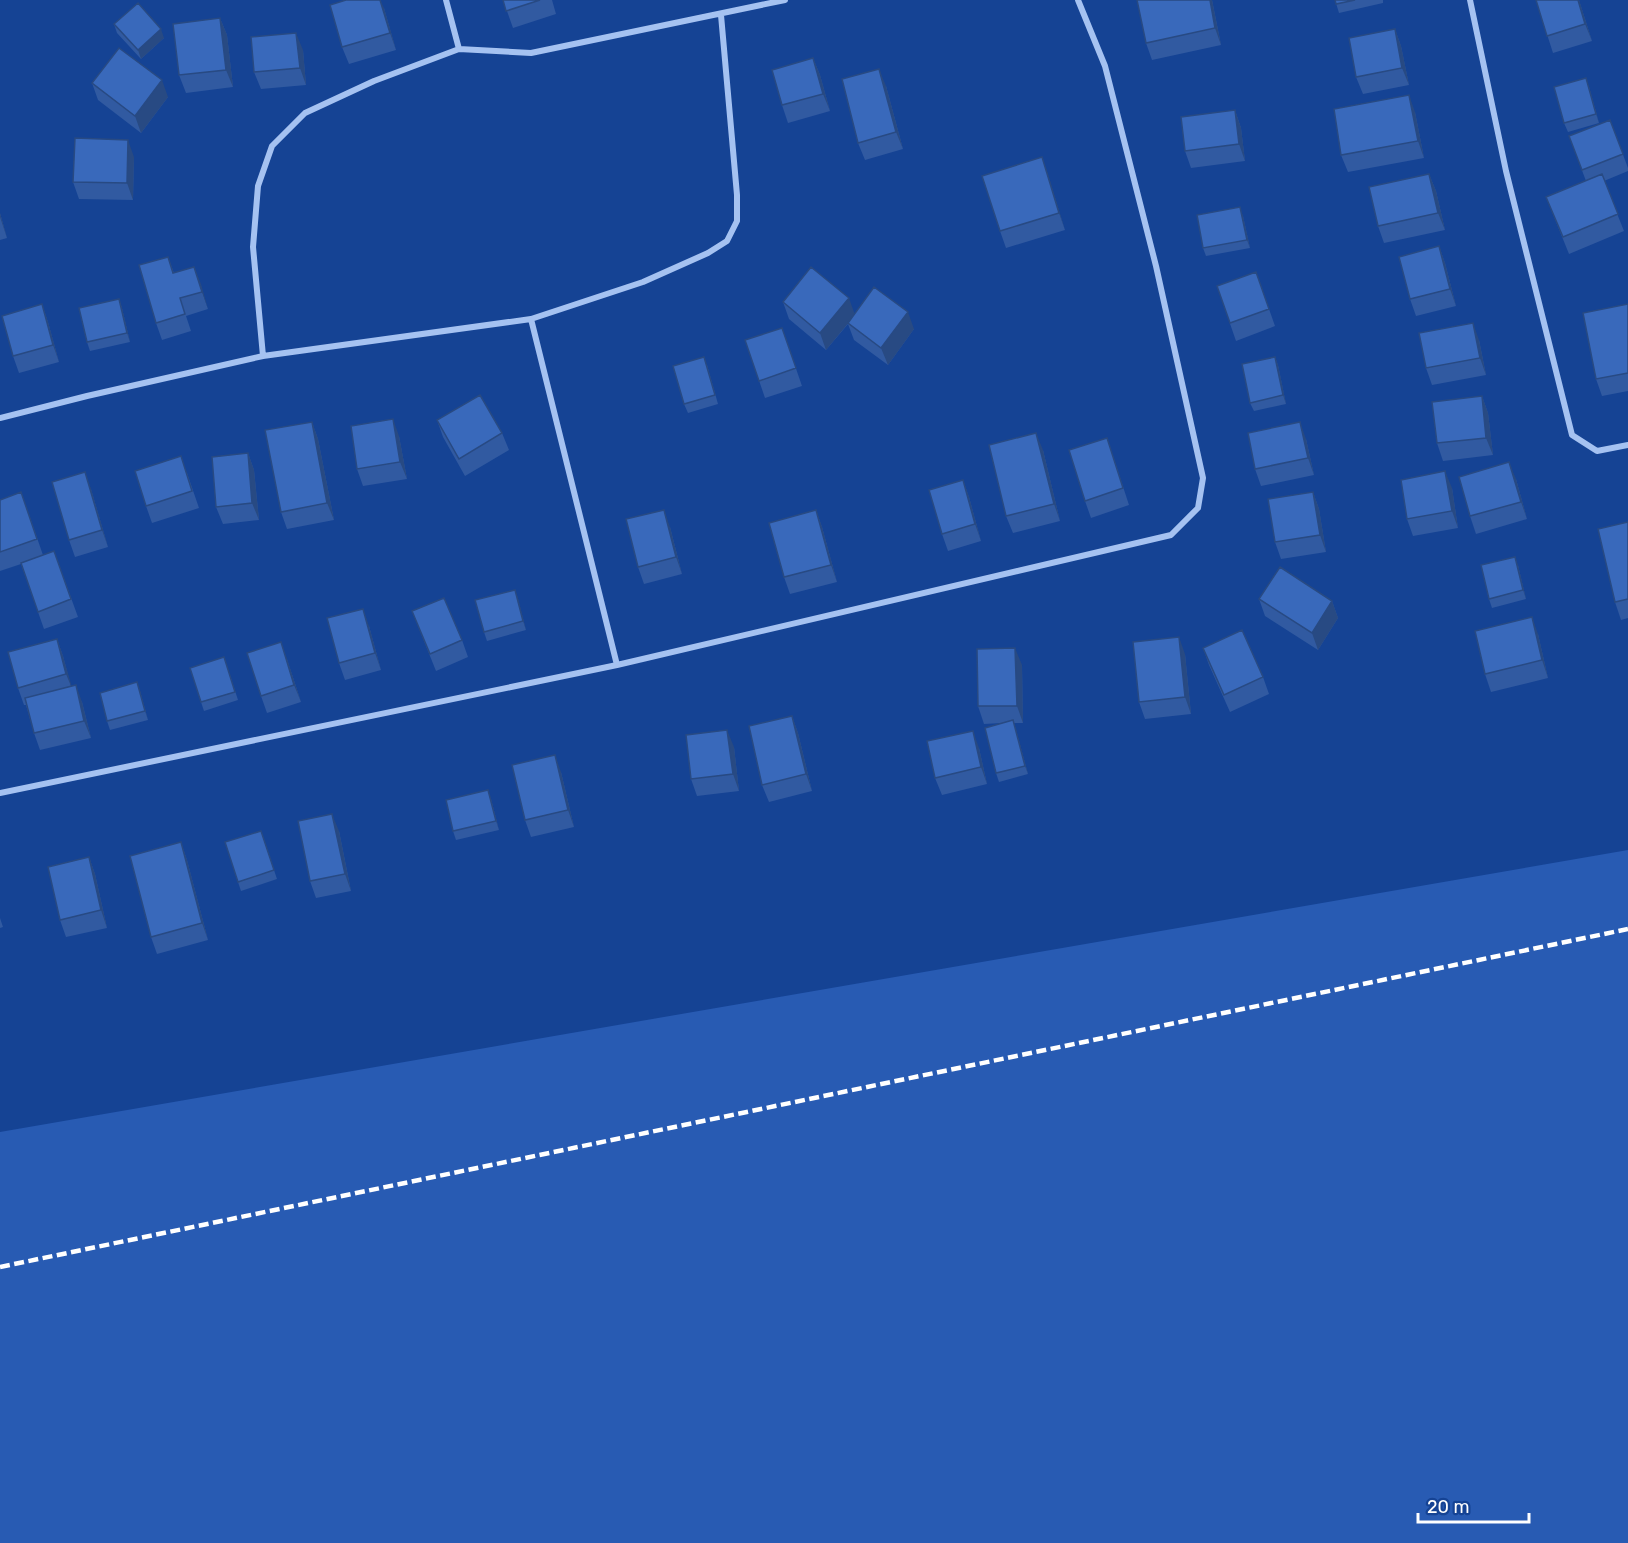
<svg xmlns="http://www.w3.org/2000/svg" width="1628" height="1543" font-family="Rubik,sans-serif">
	<style>
		.green { fill: #285bb3 }
		.lines { fill: none; stroke-linecap: round; stroke-linejoin: round }
		.minor { stroke: #a5c2f1; stroke-width: 6 }
		.rail { stroke: #fff; stroke-width: 4.5; stroke-dasharray: 10 4.5; stroke-linecap: butt }
		.wall { fill: #315aa1 }
		.shaded-wall { fill: #284a83 }
		.building { fill: #3969bb; stroke: #284a83; stroke-width: 1.5 }
	</style>
	<rect width="100%" height="100%" fill="#154394"/>
	<!-- green -->
	<path class="green" d="M1628,850V1543H0V1132Z"/>
	<g class="lines">
		<!-- minor -->
		<path class="minor" d="M446,0L459,49
			M1470,0L1506,171L1572,435L1597,451L1628,445
			M263,356L253,247L258,186L272,146L305,113L374,81L459,49L531,53L785,0
			M0,418L87,396L263,356L531,319
			M617,665L531,319L643,282L708,253L727,241L737,221V195L721,15
			M0,793L617,665L1171,535L1198,508L1203,478L1156,266L1105,66L1078,0"/>
		<!-- rail -->
		<path class="rail" d="M0,1267L1628,929"/>
	</g>
	<!-- wall -->
	<path class="wall" d="M503,0H552L556,14L513,28Z
		M1137,0H1212L1221,45L1152,60L1146,43Z
		M1335,0H1383V3L1339,13Z
		M1536,0H1579L1592,41L1553,53Z
		M384,8L396,50L349,64L342,47Z
		M220,18L227,35L233,87L186,93L179,75Z
		M114,24L164,38L141,59L117,33Z
		M1395,29L1401,46L1409,85L1363,94L1356,77Z
		M303,50L306,85L261,89L254,72Z
		M813,58L820,75L830,111L788,123L782,105Z
		M92,83L168,97L141,133L98,100Z
		M886,86L903,149L865,160L858,143Z
		M1589,87L1599,123L1568,132L1564,123Z
		M1235,110L1241,128L1245,161L1191,168L1185,151Z
		M1415,112L1424,158L1348,172L1341,155Z
		M1610,120L1628,168V171L1604,181L1624,231L1569,254L1546,197L1586,181L1569,136Z
		M134,157L133,200L79,199L73,182Z
		M1042,157L1065,230L1006,248L1000,231Z
		M1429,174L1436,191L1445,230L1384,243L1378,226Z
		M0,213L7,238L0,240Z
		M1243,216L1250,248L1206,256L1203,248Z
		M1439,246L1445,263L1456,306L1416,316L1410,299Z
		M168,257L174,273L194,267L208,309L186,316L191,331L162,340L156,323Z
		M1256,272L1275,326L1236,341L1217,286Z
		M119,299L122,308L130,342L90,351L87,342Z
		M783,302L855,314L914,329L888,365L854,340L848,324L826,350L789,319Z
		M42,304L48,322L59,362L19,373L13,356Z
		M1628,304V391L1602,396L1596,379Z
		M782,328L802,386L765,398L745,340Z
		M1479,340L1486,375L1432,385L1426,368Z
		M1275,357L1278,365L1286,404L1254,411L1250,403Z
		M707,365L718,404L688,413L684,404Z
		M1482,396L1488,413L1493,455L1443,461L1437,443Z
		M437,420L502,433L509,450L465,476L443,437Z
		M312,422L318,439L334,520L287,529L281,512Z
		M399,436L407,479L363,486L357,469Z
		M1306,439L1314,475L1261,486L1255,469Z
		M1043,450L1060,521L1013,533L1006,516Z
		M248,453L254,470L259,520L223,524L216,507Z
		M1113,456L1129,505L1091,518L1085,501Z
		M187,473L199,508L152,523L146,506Z
		M1516,479L1527,519L1476,534L1470,516Z
		M963,480L969,497L981,541L948,551L942,534Z
		M1452,488L1458,528L1413,536L1407,519Z
		M91,489L108,547L75,557L69,540Z
		M21,492L43,555L54,551L78,617L44,629L21,564L0,571V500Z
		M1313,492L1319,509L1326,552L1281,559L1275,542Z
		M816,510L822,527L837,582L790,594L784,577Z
		M1628,522V618L1621,620L1615,602Z
		M670,527L682,574L644,584L638,567Z
		M1518,565L1526,599L1492,608L1489,599Z
		M515,590L526,630L487,641L484,632Z
		M1259,599L1332,601L1338,618L1318,650L1265,616Z
		M412,611L462,640L468,657L436,671Z
		M369,626L381,670L345,680L339,663Z
		M1538,634L1548,678L1491,692L1485,674Z
		M57,639L63,656L71,686L82,702L91,738L40,750L34,733L26,705H24L18,688Z
		M1203,648L1263,677L1269,694L1230,712L1209,665Z
		M1185,654L1191,714L1145,719L1139,702Z
		M287,659L301,702L267,713L261,696Z
		M1022,665L1023,723H1014L1028,774L999,782L996,773L1002,723L984,724L978,706Z
		M227,666L238,700L204,711L201,702Z
		M140,691L148,720L110,730L107,721Z
		M792,716L798,733L812,791L769,802L762,785Z
		M734,747L739,791L697,796L691,779Z
		M979,748L987,784L942,795L935,778Z
		M561,772L574,827L531,837L525,820Z
		M491,799L499,830L456,840L453,831Z
		M261,831L277,879L241,891L238,882Z
		M339,831L351,891L316,898L310,881Z
		M181,842L187,860L208,940L157,954L151,937Z
		M89,857L95,874L107,928L66,937L60,920Z
		M0,918L3,927L0,928Z"/>
	<!-- shaded-wall -->
	<path class="shaded-wall" d="M380,0L384,8L396,50L390,33Z
		M1210,0H1212L1221,45L1215,28Z
		M1578,0H1579L1592,41L1585,24Z
		M220,18L227,35L233,87L226,70Z
		M161,29L164,38L141,59L138,50Z
		M1395,29L1401,46L1409,85L1402,68Z
		M296,33L303,50L306,85L300,68Z
		M813,58L820,75L830,111L823,94Z
		M879,69L886,86L903,149L896,132Z
		M1586,78L1589,87L1599,123L1596,114Z
		M162,80L168,97L141,133L135,116Z
		M1409,95L1415,112L1424,158L1418,141Z
		M1235,110L1241,128L1245,161L1239,144Z
		M128,140L134,157L133,200L127,183Z
		M1042,157L1048,174L1065,230L1059,213Z
		M1429,174L1436,191L1445,230L1438,213Z
		M1240,207L1243,216L1250,248L1247,240Z
		M0,213L7,238L0,217Z
		M1439,246L1445,263L1456,306L1450,289Z
		M194,267L201,284L208,309L202,292Z
		M849,298L855,315L826,350L820,333Z
		M119,299L122,308L130,342L127,333Z
		M42,304L48,322L59,362L53,345Z
		M908,312L914,329L888,365L881,348Z
		M1473,323L1479,340L1486,375L1480,358Z
		M1275,357L1278,365L1286,404L1283,395Z
		M1482,396L1488,413L1493,455L1486,438Z
		M393,419L399,436L407,479L400,462Z
		M312,422L318,439L334,520L327,503Z
		M1300,422L1306,439L1314,475L1308,458Z
		M1036,433L1043,450L1060,521L1054,504Z
		M248,453L254,470L259,520L252,503Z
		M1509,462L1516,479L1527,519L1521,502Z
		M1445,471L1452,488L1458,528L1452,511Z
		M85,472L91,489L108,547L102,530Z
		M963,480L969,497L981,541L975,524Z
		M1313,492L1319,509L1326,552L1320,535Z
		M664,510L670,527L682,574L676,557Z
		M816,510L822,527L837,582L831,565Z
		M1515,557L1518,565L1526,599L1523,590Z
		M515,590L518,598L526,630L523,621Z
		M1332,601L1338,618L1318,650L1312,633Z
		M363,609L369,626L381,670L375,653Z
		M1532,617L1538,634L1548,678L1542,660Z
		M1179,637L1185,654L1191,714L1185,697Z
		M57,639L63,656L73,691L66,674Z
		M281,642L287,659L301,702L294,685Z
		M1015,648L1022,665L1023,723L1017,706Z
		M137,682L140,691L148,720L145,711Z
		M76,685L82,702L91,738L84,721Z
		M792,716L798,733L812,791L806,774Z
		M1013,720L1016,729L1028,774L1025,766Z
		M727,730L734,747L739,791L733,774Z
		M973,731L979,748L987,784L981,767Z
		M555,755L561,772L574,827L568,810Z
		M488,790L491,799L499,830L496,821Z
		M332,814L339,831L351,891L345,874Z
		M181,842L187,860L208,940L202,923Z
		M89,857L95,874L107,928L101,910Z"/>
	<!-- building -->
	<path class="building" d="M346,0H380L390,33L342,47L330,5Z
		M503,0H540L506,11Z
		M1137,0H1210L1215,28L1146,43Z
		M1335,0H1355L1336,4Z
		M1536,0H1578L1585,24L1547,36Z
		M138,3L161,29L138,50L114,24Z
		M220,18L226,70L179,75L173,24Z
		M1395,29L1402,68L1356,77L1349,38Z
		M296,33L300,68L254,72L251,37Z
		M119,48L162,80L135,116L92,83Z
		M813,58L823,94L782,105L772,70Z
		M879,69L896,132L858,143L842,79Z
		M1586,78L1596,114L1564,123L1554,87Z
		M1409,95L1418,141L1341,155L1334,109Z
		M1235,110L1239,144L1185,151L1181,117Z
		M1610,120L1623,154L1582,170L1569,136Z
		M75,138L128,140L127,183L73,182Z
		M1042,157L1059,213L1000,231L982,176Z
		M1429,174L1438,213L1378,226L1369,187Z
		M1602,174L1618,214L1563,237L1546,197Z
		M1240,207L1247,240L1203,248L1197,215Z
		M1439,246L1450,289L1410,299L1399,257Z
		M168,257L173,273L194,267L202,292L180,298L185,314L156,323L139,265Z
		M811,267L849,298L820,333L783,302Z
		M1256,272L1269,309L1230,323L1217,286Z
		M874,287L908,312L881,348L848,323Z
		M119,299L127,333L87,342L79,308Z
		M42,304L53,345L13,356L2,316Z
		M1628,304V373L1596,379L1583,313Z
		M1473,323L1480,358L1426,368L1419,333Z
		M782,328L796,368L759,381L745,340Z
		M704,357L715,395L684,404L673,366Z
		M1275,357L1283,395L1250,403L1242,364Z
		M480,395L502,433L459,459L437,420Z
		M1482,396L1486,438L1437,443L1432,402Z
		M393,419L400,462L357,469L351,426Z
		M312,422L327,503L281,512L265,430Z
		M1300,422L1308,458L1255,469L1248,433Z
		M1036,433L1054,504L1006,516L989,445Z
		M1107,438L1123,488L1085,501L1069,450Z
		M248,453L252,503L216,507L212,457Z
		M181,456L192,491L146,506L135,471Z
		M1509,462L1521,502L1470,516L1459,477Z
		M1445,471L1452,511L1407,519L1401,480Z
		M85,472L102,530L69,540L52,482Z
		M963,480L975,524L942,534L929,490Z
		M21,492L37,539L0,552V500Z
		M1313,492L1320,535L1275,542L1268,499Z
		M664,510L676,557L638,567L626,519Z
		M816,510L831,565L784,577L769,523Z
		M1628,522V599L1615,602L1598,529Z
		M54,551L71,599L38,612L21,563Z
		M1515,557L1523,590L1489,599L1481,565Z
		M1280,567L1332,601L1312,633L1259,599Z
		M515,590L523,621L484,632L475,600Z
		M444,598L462,640L430,654L412,611Z
		M363,609L375,653L339,663L327,618Z
		M1532,617L1542,660L1485,674L1475,631Z
		M1242,630L1263,677L1224,695L1203,648Z
		M1179,637L1185,697L1139,702L1133,642Z
		M57,639L66,674L18,688L8,652Z
		M281,642L294,685L261,696L247,653Z
		M1015,648L1017,706H978L977,649Z
		M224,657L235,692L201,702L190,668Z
		M137,682L145,711L107,721L100,693Z
		M76,685L84,721L34,733L25,698Z
		M792,716L806,774L762,785L749,726Z
		M1013,720L1025,766L996,773L985,728Z
		M727,730L733,774L691,779L686,735Z
		M973,731L981,767L935,778L927,741Z
		M555,755L568,810L525,820L512,765Z
		M488,790L496,821L453,831L446,800Z
		M332,814L345,874L310,881L298,821Z
		M261,831L274,870L238,882L225,842Z
		M181,842L202,923L151,937L130,856Z
		M89,857L101,910L60,920L48,867Z"/>
	<!-- scale -->
	<path d="M1418 1513v9h111v-9" fill="none" stroke="#ffffff" stroke-width="3"/>
	<text x="1427" y="1513" font-size="18" fill="#ffffff" stroke="#154394" stroke-width="4.5" paint-order="stroke">20 m</text>
</svg>
